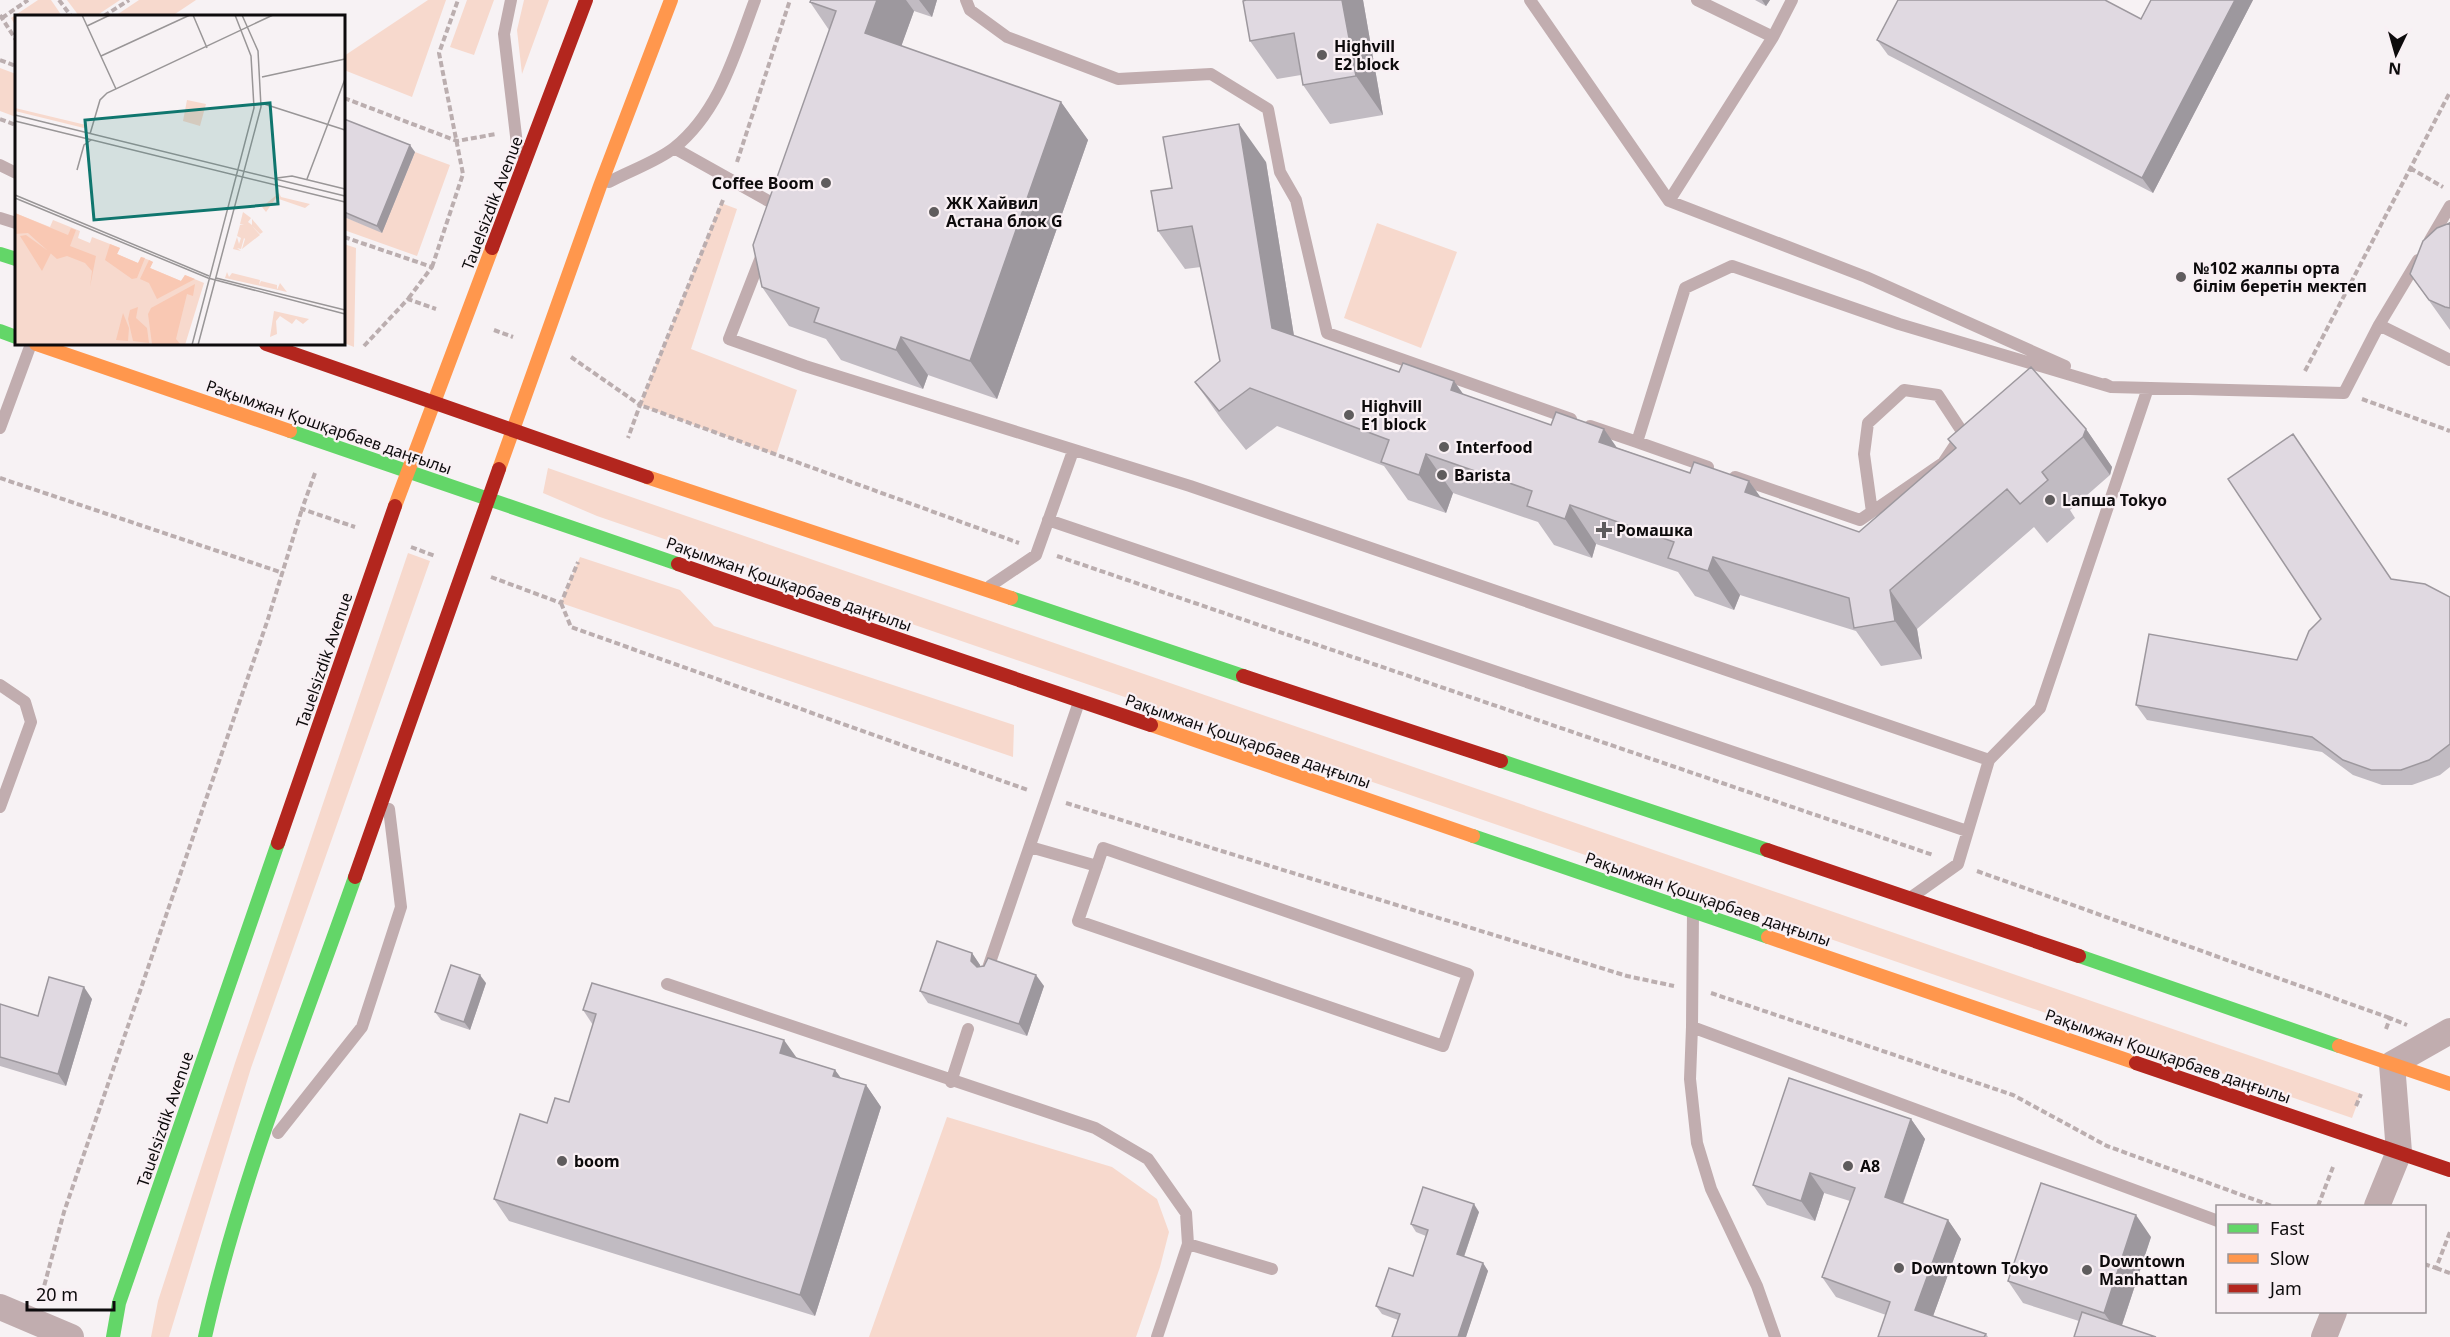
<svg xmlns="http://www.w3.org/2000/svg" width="2450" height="1337" font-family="'Noto Sans',sans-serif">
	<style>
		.green { fill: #f7d9cd }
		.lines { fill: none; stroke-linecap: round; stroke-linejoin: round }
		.path { stroke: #bbaeaf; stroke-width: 4; stroke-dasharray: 6 3; stroke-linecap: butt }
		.lane { stroke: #c1adaf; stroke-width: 12 }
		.street { stroke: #c1adaf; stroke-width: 26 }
		.fast { stroke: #63d668; stroke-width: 14 }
		.slow { stroke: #ff974d; stroke-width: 14 }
		.jam { stroke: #b3261e; stroke-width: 14 }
		.wall { fill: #c1bbc2 }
		.shaded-wall { fill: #9d989e }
		.building { fill: #e0d9e1; stroke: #9d989e; stroke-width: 1.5 }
		.poi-dot { fill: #5f5c5d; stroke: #f9f0f4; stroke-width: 2 }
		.labels { text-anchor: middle; stroke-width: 4.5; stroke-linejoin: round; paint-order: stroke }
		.poi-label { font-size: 16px; font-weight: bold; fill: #0d0b0c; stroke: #f9f0f4; text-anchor: start }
		.street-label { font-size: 16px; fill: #0d0b0c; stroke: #f9f0f4 }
		.inset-road { fill: none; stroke: #999697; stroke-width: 1.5 }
		.view { fill: #0f766e; fill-opacity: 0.15; stroke: #0f766e; stroke-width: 3 }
		.inset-edge { fill: none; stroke: #0d0b0c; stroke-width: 3 }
	</style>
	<rect width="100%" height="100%" fill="#f7f2f4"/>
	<!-- green -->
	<path class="green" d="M38,0H51L62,16H16V27L11,18Z
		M67,0H120L96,16H79Z
		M139,0H196L172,16H115Z
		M428,0H446L412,97L344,70V56Z
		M467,0H494L474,55L450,47Z
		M524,0H549L522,74L517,30Z
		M0,68L16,74V117L0,111Z
		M415,152L450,165L417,256L344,230V217L382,232Z
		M721,203L737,209L691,349L797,390L776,455L640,405Z
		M1377,223L1457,252L1421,348L1344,318Z
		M344,244L356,248L354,347L344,343Z
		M548,468L608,489L2361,1094L2352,1118L597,516L543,493Z
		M408,553L430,561L251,1068L169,1337H151L158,1301L235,1063Z
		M580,557L680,590L714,626L1014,725L1013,757L561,603Z
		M947,1117L1112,1167L1157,1199L1169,1232L1160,1267L1136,1337H869Z"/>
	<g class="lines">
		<!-- path -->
		<path class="path" d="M59,0L71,16
			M0,15L16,40
			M104,16L129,0
			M2,18L28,0
			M0,60L16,66
			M344,98L457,141L496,134
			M0,119L16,125
			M737,162L790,0
			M2410,168L2443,187
			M723,200L640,405L1019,543
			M344,237L432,267L408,299
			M432,267L463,174L439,53L458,0
			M494,330L513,337
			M364,346L408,299L436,309
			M571,357L640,405L628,438
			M2305,371L2450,92
			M2362,399L2450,431
			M315,473L302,509L355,527
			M0,478L283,573
			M411,547L435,556
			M1057,556L1933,855
			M491,577L561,603L578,562
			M561,603L571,627L1028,790
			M1066,803L1627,976L1674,986
			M1977,871L2390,1018
			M1711,993L2013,1095L2107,1146L2272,1206
			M2386,1029L2390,1018L2407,1025
			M2356,1106L2361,1094
			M2318,1206L2333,1167
			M2424,1264L2436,1268L2450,1232
			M2436,1268L2450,1273
			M42,1294L64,1212L268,619L302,509"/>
		<!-- lane -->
		<path class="lane" d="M511,0L504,34L518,153
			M966,0L970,10L1007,37L1118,79L1211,74L1268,109L1280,172L1296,200L1327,333L1571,419
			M1530,0L1669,201L1866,277L2065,366
			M1697,0L1773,37L1792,0
			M674,148L781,208
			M0,165L16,173
			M609,182C629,171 656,162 674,148C720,111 735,53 755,0
			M1669,201L1773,37
			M0,218L16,223
			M2430,240L2450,206
			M763,252L729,339L805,366L1190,486L1989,760L1958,864L1913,896
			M2379,325L2450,360
			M2105,384L2111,387L2344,393L2379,325L2418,260
			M1590,426L1637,442
			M0,428L31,344
			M1708,467L1637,442L1685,288L1732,266L1899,324L2111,387
			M1735,477L1860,520L1943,463L1963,433L1938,395L1904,390L1868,423L1864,454L1872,512
			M1048,520L1967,831
			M990,586L1036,555L1073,451
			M0,685L25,702L31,722L0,807
			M1989,760L2040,708L2148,388
			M1030,847L1097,866
			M1103,848L1468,974L1443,1046L1078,921Z
			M1693,912L1692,1027L2218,1221
			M987,971L1079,702
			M667,984L1095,1128L1148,1159L1186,1213L1188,1244L1157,1337
			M1692,1027L1690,1079L1697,1143L1711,1189L1757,1286L1775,1337
			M951,1082L968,1029
			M278,1133L362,1027L401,907L389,809
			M1188,1244L1272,1269"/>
		<!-- street -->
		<path class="street" d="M2377,1206L2399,1152L2392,1064L2450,1031
			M0,1307L71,1337
			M2324,1337L2334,1312"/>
		<!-- fast -->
		<path class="fast" d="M0,254L16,259
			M0,331L16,337
			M290,431L678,564
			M1011,598L1243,676
			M1501,761L1767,850
			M1473,836L1768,937
			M2079,956L2339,1046
			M113,1337L119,1303L278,843
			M205,1337C240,1180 302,1028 355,877"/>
		<!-- slow -->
		<path class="slow" d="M36,344L290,431
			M499,469L600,186L671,0
			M647,477L1011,598
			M395,506L492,248
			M1151,725L1473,836
			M1768,937L2136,1063
			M2339,1046L2450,1084"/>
		<!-- jam -->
		<path class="jam" d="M492,248L586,0
			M266,344L647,477
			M678,564L1151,725
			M1243,676L1501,761
			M278,843L395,506
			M1767,850L2079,956
			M355,877L499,469
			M2136,1063L2450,1170"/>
	</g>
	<!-- wall -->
	<path class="wall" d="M811,0H937L932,17L914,11L901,46L1061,102L1088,140L997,399L928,375L923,389L841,360L826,339L789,326L762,287L829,30L810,2Z
		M1246,0H1363L1383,115L1330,124L1303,85L1301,75L1277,79L1250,41Z
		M1755,0H1770L1766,6Z
		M2151,0H2253L2153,193L1888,55L1877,40L2141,19Z
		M344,119L415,152L382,233L344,217Z
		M1266,162L1294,336L1690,473L1749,481L1761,498L1859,532L1955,449L1948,439L2086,429L2112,467L2110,475L2070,510L2075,518L2047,543L2034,527L1917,629L1922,659L1881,666L1856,631L1740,595L1734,610L1695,596L1678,572L1596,544L1592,558L1554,545L1538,522L1453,493L1446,513L1408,500L1384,466L1277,426L1246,450L1222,420L1195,382L1220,361L1201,267L1185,269L1158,231L1172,188Z
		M2450,223V330L2410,274Z
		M2391,579L2450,597V767L2440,775L2412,785H2382L2353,775L2322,752L2147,720L2136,705L2297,660Z
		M972,953L980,965V967L1044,986L1027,1036L928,1003L920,991Z
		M486,983L470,1030L441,1020L435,1012Z
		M92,999L66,1086L0,1066V1004L38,1016Z
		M583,1010L797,1058L835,1070L841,1078L866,1085L881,1107L815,1316L509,1221L494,1199L547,1123L569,1102L593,1025Z
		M1911,1119L1925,1139L1903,1204L1948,1220L1961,1239L1933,1316L1986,1334L1988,1337H1878L1886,1315L1836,1297L1822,1277L1850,1201L1824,1193L1815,1221L1767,1205L1753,1185Z
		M1479,1212L1464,1257L1483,1263L1488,1271L1466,1337H1392L1398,1320L1382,1314L1376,1306L1413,1276L1426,1236L1416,1232L1411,1224Z
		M2151,1237L2122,1325L2079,1321L2023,1303L2008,1281Z"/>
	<!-- shaded-wall -->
	<path class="shaded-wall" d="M877,0H906L914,11L892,72L865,33Z
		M919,0H937L932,17Z
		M1342,0H1363L1383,115L1356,76Z
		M1762,0H1770L1766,6Z
		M2235,0H2253L2153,193L2142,178Z
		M1061,102L1088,140L997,399L970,361Z
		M1239,124L1266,162L1299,367L1272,328Z
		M410,145L415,152L382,233L377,226Z
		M901,337L928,375L923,389L896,350Z
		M1454,381L1481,419L1451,390Z
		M1604,429L1631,468L1599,442Z
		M2086,429L2112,467L2110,475L2083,437Z
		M1426,454L1453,493L1446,513L1419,475Z
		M1749,481L1776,519L1745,492Z
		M1570,505L1596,544L1592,558L1565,519Z
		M1713,557L1740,595L1734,610L1708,571Z
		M1890,590L1917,629L1922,659L1895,621Z
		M972,953L980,965L979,973L971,961Z
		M480,975L486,983L470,1030L464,1022Z
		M1036,975L1044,986L1027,1036L1019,1024Z
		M84,987L92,999L66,1086L58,1074Z
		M784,1040L799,1061L780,1053Z
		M835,1070L850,1091L833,1076Z
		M866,1085L881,1107L815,1316L800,1295Z
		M1911,1119L1925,1139L1898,1217L1885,1197Z
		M1810,1173L1824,1193L1815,1221L1801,1201Z
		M1474,1204L1479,1212L1462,1262L1457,1254Z
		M2136,1215L2151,1237L2119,1334L2104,1313Z
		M1948,1220L1961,1239L1928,1330L1915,1310Z
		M1483,1263L1488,1271L1466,1337H1458Z"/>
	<!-- building -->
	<path class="building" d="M811,0H877L865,33L1061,102L970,361L901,337L896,350L814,322L819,308L762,287L753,245L836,11L810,2Z
		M1246,0H1342L1356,76L1303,85L1294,33L1250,41L1243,1Z
		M1898,0H2105L2141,19L2151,0H2235L2142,178L1877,40Z
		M344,119L410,145L377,226L344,212Z
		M1239,124L1272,328L1399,372L1403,363L1454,381L1451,390L1551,425L1556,412L1604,429L1599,442L1690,473L1694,462L1749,481L1745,492L1859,532L1956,448L1948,439L2031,367L2086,429L2083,437L2042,472L2048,480L2020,504L2007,489L1890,590L1895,621L1854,628L1849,598L1713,557L1708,571L1668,558L1674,542L1570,505L1565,519L1527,506L1532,491L1426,454L1419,475L1381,462L1389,440L1250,388L1219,411L1195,382L1220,361L1192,226L1158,231L1151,191L1172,188L1163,137Z
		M2450,223V222V308L2445,307L2429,300L2410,274L2423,241L2437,228Z
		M2293,434L2391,579L2425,584L2450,597V744L2429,760L2401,770H2371L2343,760L2312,737L2136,705L2149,634L2297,660L2309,631L2321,619L2228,479Z
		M937,941L972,953L971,961L977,967L984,966L988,958L1036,975L1019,1024L920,991Z
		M451,965L480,975L464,1022L435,1012Z
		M49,977L84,987L58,1074L0,1057V1004L38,1016Z
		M592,983L784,1040L780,1053L835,1070L833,1076L866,1085L800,1295L494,1199L520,1114L547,1123L555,1098L569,1102L596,1014L583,1010Z
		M1789,1078L1911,1119L1885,1197L1948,1220L1915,1310L1986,1334L1984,1337H1878L1890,1302L1822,1277L1855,1188L1810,1173L1801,1201L1753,1185Z
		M2041,1183L2136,1215L2104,1313L2008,1281Z
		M1423,1187L1474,1204L1457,1254L1483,1263L1458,1337H1392L1400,1314L1376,1306L1389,1268L1413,1276L1428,1230L1411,1224Z
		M2082,1312L2156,1337H2074Z"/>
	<!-- markers -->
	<g class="poi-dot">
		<circle cx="1322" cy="55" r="6"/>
		<circle cx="826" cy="183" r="6"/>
		<circle cx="934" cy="212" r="6"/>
		<circle cx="2181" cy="277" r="6"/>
		<circle cx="1349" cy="415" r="6"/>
		<circle cx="1444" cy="447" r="6"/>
		<circle cx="1442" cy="475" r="6"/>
		<circle cx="2050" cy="500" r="6"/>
		<path d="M1601 521h6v6h6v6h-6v6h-6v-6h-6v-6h6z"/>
		<circle cx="562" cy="1161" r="6"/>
		<circle cx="1848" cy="1166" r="6"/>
		<circle cx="1899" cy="1268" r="6"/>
		<circle cx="2087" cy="1270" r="6"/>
	</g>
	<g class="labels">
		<!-- poi labels -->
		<g class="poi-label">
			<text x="1334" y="52">Highvill<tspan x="1334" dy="18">E2 block</tspan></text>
			<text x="814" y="189" text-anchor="end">Coffee Boom</text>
			<text x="946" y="209">ЖК Хайвил<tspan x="946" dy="18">Астана блок G</tspan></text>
			<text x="2193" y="274">№102 жалпы орта<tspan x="2193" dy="18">білім беретін мектеп</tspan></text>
			<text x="1361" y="412">Highvill<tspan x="1361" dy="18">E1 block</tspan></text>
			<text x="1456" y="453">Interfood</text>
			<text x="1454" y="481">Barista</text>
			<text x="2062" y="506">Lапша Tokyo</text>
			<text x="1616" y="536">Ромашка</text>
			<text x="574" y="1167">boom</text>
			<text x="1860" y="1172">А8</text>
			<text x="2099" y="1267">Downtown<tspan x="2099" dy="18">Manhattan</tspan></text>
			<text x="1911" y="1274">Downtown Tokyo</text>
		</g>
		<!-- street labels -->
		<g class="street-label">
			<text transform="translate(492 203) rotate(-69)" y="6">Tauelsizdik Avenue</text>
			<text transform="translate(329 427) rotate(19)" y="6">Рақымжан Қошқарбаев даңғылы</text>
			<text transform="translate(789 584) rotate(19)" y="6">Рақымжан Қошқарбаев даңғылы</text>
			<text transform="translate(324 660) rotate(-71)" y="6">Tauelsizdik Avenue</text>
			<text transform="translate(1248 741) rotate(19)" y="6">Рақымжан Қошқарбаев даңғылы</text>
			<text transform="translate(1708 899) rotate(19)" y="6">Рақымжан Қошқарбаев даңғылы</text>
			<text transform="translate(2168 1056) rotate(19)" y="6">Рақымжан Қошқарбаев даңғылы</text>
			<text transform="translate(165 1119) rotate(-71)" y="6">Tauelsizdik Avenue</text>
		</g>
	</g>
	<!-- overview -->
	<g transform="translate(15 15)">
		<rect width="330" height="330" fill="#f7f2f4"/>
		<path d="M172,85L191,89L185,111L168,106ZM0,93L71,110L69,113L0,96ZM264,178L266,182L295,189L290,193L261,183L251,197L247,192ZM228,197L236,203L233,207L237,210V204L248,217L245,219L237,211L245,220L227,234L230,224L229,223L226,234L222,233L226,236L218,234L222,222L224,229L226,223L222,221L225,210H229L225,209ZM0,198L35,212L38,205L65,216L63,223L75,228L77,222L95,229L105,233L102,239L123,248L126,242L134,245L138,247L135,253L166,266L170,260L189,268L170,330H0ZM212,257L214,262L217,258L245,265L244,270L246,266L262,270V275L265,268L272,277L210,263ZM259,296L294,304L288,309L281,304L277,309L265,301L261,306L262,319L255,322Z" fill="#f7d9cd"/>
		<path d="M0,198L53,220L56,213L61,215L55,231L81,241L75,272L77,256L70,248L52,241L42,244L13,218L0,219ZM11,220L36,238L27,256L5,221ZM95,229L105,233L102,239L123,248L126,242L130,243L122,263L117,264L90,245ZM134,245L138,247L135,253L166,266L170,260L180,264L142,284L134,268L125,264ZM180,269L178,281L172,279L161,324L166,330L137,329L133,299L136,293ZM123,292L121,303L132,313L134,328L118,326L113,304L115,295ZM108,298L114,313L113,326L101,325Z" fill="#f9c8b3"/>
		<path class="inset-road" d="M67,0L101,74M178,0L192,33M72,11L95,0M86,41L175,0M247,62L330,44M246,88L330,115M0,100L330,181M0,106L330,187M75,119L85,85L92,78L258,0M62,155L69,130L76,125M262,163L277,161L330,174M292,164L330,64M0,180L194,261M0,183L193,263L330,299M201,263L330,295M177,330L239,93L236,41L220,0M183,330L246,92L243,36L227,0"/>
		<path class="view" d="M255,88L263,189L79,205L70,105Z"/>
		<rect width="330" height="330" class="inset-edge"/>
	</g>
	<!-- legend -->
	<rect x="2216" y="1205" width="210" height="108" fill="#f9f0f4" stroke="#9b9497" stroke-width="1.5"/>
	<rect x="2228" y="1224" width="30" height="9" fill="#63d668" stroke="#9b9497" stroke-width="1.5"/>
	<text x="2270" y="1235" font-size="18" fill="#0d0b0c">Fast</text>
	<rect x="2228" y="1254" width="30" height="9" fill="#ff974d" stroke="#9b9497" stroke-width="1.5"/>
	<text x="2270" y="1265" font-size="18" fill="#0d0b0c">Slow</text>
	<rect x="2228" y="1284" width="30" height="9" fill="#b3261e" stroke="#9b9497" stroke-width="1.5"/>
	<text x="2270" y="1295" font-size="18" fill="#0d0b0c">Jam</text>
	<!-- north arrow -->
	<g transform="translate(2396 54) rotate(185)" stroke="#f9f0f4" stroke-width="4.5" paint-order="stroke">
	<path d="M0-4.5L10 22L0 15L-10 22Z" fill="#0d0b0c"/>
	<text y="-9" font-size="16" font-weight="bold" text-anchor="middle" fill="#0d0b0c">N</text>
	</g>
	<!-- scale -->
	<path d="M27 1301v9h87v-9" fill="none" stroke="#0d0b0c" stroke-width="3"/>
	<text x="36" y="1301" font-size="18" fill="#0d0b0c" stroke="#f9f0f4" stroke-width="4.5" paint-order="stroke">20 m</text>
</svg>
